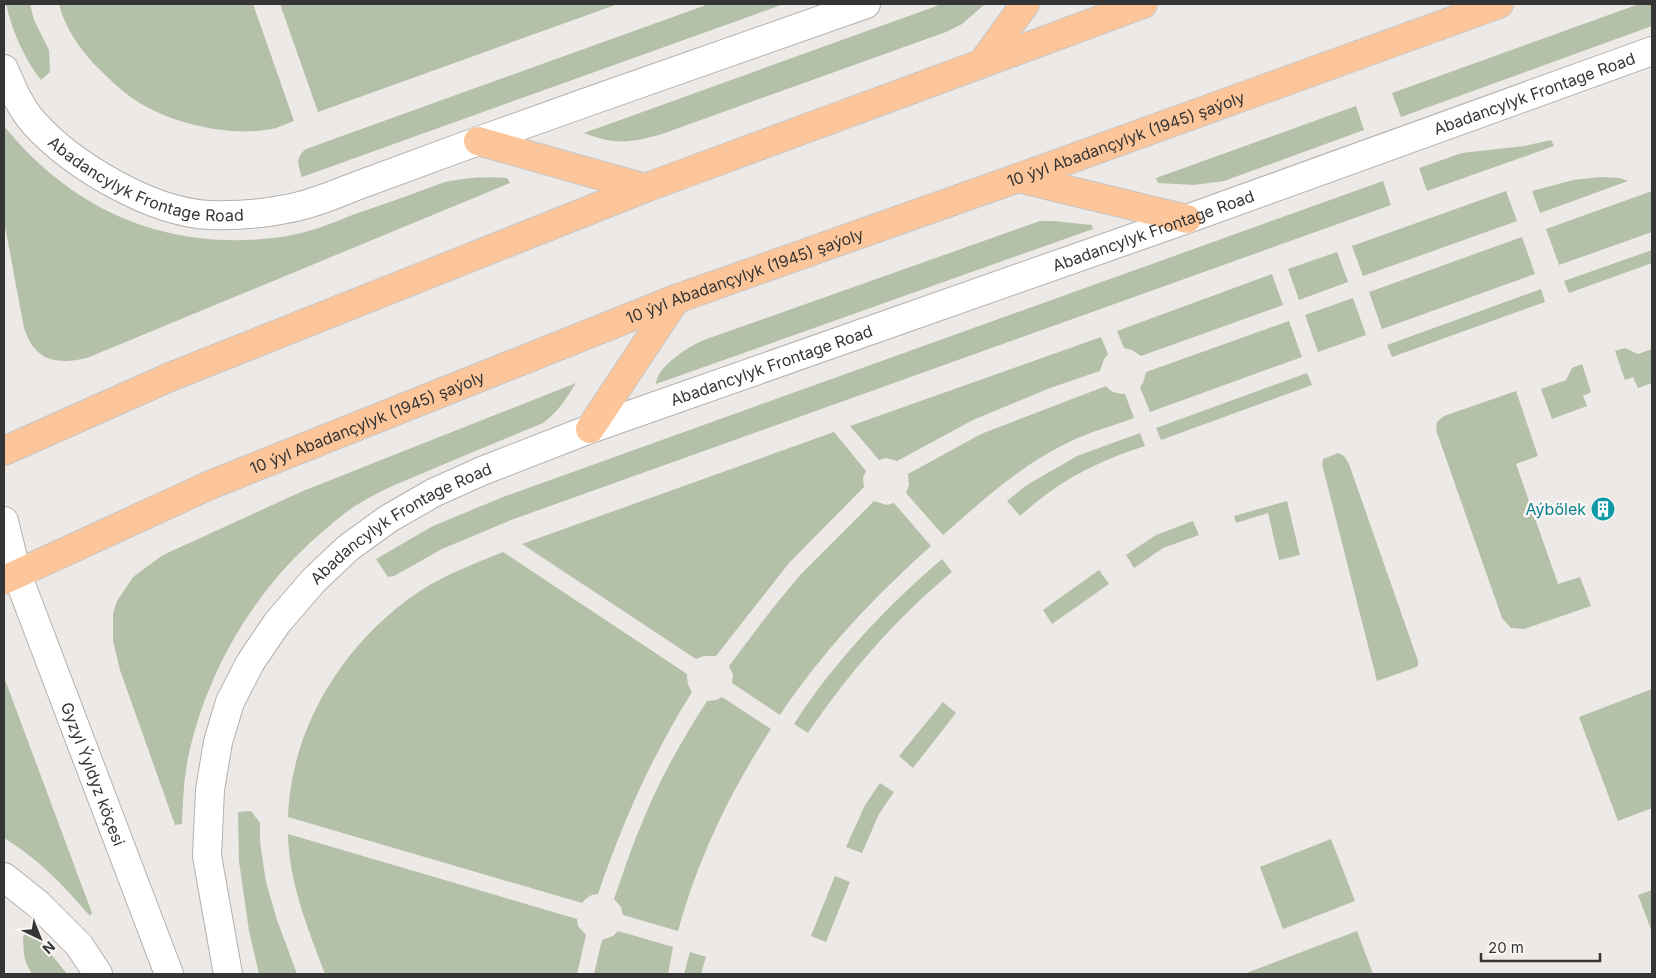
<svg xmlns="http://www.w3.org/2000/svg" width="1656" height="978" font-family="Inter,sans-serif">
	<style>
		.green { fill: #b5c0a8 }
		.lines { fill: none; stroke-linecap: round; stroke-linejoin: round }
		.minor-casing { stroke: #b3b0ae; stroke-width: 30 }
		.tertiary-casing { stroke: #b3b0ae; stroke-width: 30 }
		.primary-casing { stroke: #c7c6c6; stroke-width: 30 }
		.minor { stroke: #fff; stroke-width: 28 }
		.tertiary { stroke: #fff; stroke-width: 28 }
		.primary { stroke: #fcc69a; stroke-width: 28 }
		.labels { text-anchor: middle; stroke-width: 5; stroke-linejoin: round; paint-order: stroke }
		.street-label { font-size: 16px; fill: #363535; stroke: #f9f6f4 }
		.culture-label { font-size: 16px; fill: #0d838f; stroke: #f9f6f4; text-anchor: end }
	</style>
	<rect width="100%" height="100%" fill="#ece9e7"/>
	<!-- green -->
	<path class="green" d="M6,4H30L34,20L49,50L50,72L41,80C24,59 12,30 6,4Z
		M59,4H253L294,121C288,123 282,126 276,128C237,138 177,125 143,105C124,94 108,78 93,63C78,46 64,26 59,4Z
		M280,4H618L318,112Z
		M709,4H784L302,177C298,166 295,157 306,149Z
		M942,4H985L962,24L946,32L662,134C632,143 614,145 584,133Z
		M1639,4H1652V26L1401,117L1392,93Z
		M1356,106L1364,130L1224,181L1194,185L1158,183L1156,178Z
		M4,126C75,214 174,254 287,236C310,232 333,223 355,214C385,204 415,193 445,182C466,178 485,176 507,178L510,183L87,358C55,365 35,361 24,328L4,221Z
		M1551,140L1554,146L1427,191L1419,168L1462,153L1524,146Z
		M1600,177L1619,178L1628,181L1540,213L1532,191L1573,180Z
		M1383,181L1391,205L511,520L442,549L394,576L388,577L376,559L433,526L503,497Z
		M1506,191L1517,221L1363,276L1352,246Z
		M1652,191V232L1559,265L1546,229Z
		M1040,221H1053L1092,225L1093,229L656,384C657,366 688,347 704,340Z
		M1522,237L1535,274L1382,329L1369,292Z
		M1652,250V263L1569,293L1564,281Z
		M1337,252L1348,282L1299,300L1288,269Z
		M1272,274L1283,305L1141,356L1132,350L1124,348L1117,331Z
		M1541,289L1545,302L1392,357L1387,345Z
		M1353,298L1366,335L1318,352L1305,315Z
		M1289,321L1302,357L1150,412L1140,387L1143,383L1146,372Z
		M1101,337L1108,354L1104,359L1100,371L1050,388L973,420L897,461L886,458L879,460L850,426Z
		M1625,348L1638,354L1652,349V383L1638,388L1633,377L1625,380L1615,351Z
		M1582,364L1591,392L1583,396L1587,406L1552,419L1541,389L1566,380L1572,368Z
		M1307,373L1312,385L1161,440L1156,428Z
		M576,383C566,399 558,412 543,423C507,438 471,453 435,468C410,479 384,488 360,503C346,511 333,523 321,533C256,589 210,665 190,749C184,773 183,799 182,824L175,825L120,670L113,641V613L117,601L133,577L163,555L303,491Z
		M1106,386C1110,392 1118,394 1125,394L1134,418C1113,426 1089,432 1069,442C1021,465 983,500 943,535L906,493L909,485L908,474L981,434Z
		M1516,391L1538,456L1516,464L1558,584L1580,577L1591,606L1524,629L1511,628L1502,618L1436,430L1437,422L1444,416Z
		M834,432L866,471L863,478L864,487L789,563L716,656H704L696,659L522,544Z
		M1140,433L1145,446C1095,462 1059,481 1020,516L1007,501L1027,485L1077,456Z
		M1338,453L1344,456L1349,464L1418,661V666L1414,668L1377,681L1322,464L1323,459Z
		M874,501L887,505L894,503L931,546C874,597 822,652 780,715L732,683L733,675L729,666L772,609L801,574Z
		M1287,501L1300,555L1279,560L1268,513L1236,523L1234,516Z
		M1193,521L1199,535L1163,548L1134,568L1126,555L1156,535Z
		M503,552L687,674C687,681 688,686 692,692C651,758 623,821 598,894C591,894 586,898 582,903L288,817C291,726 345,641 420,591C444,575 476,563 503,552Z
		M942,559L952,572C896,618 849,673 808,733L794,724C834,662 886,607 942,559Z
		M1099,570L1109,584L1052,624L1043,610Z
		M4,677L92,913L90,916C62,884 41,861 4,838Z
		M1652,689V808L1618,821L1579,717Z
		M722,697L771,729C730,792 698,858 678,931L623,915L621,907L614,899C623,874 631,848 642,823C659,780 682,740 707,701L716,700Z
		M943,702L956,713L913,768L899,756Z
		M880,783L894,792L879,814L862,853L846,847L865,805Z
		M251,811L260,823V842L266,882L277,920L297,974H259L249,931L239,861L238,812Z
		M288,834L577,919L578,926L586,935L577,974H325C308,929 289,883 288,834Z
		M1331,839L1355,901L1283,929L1260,867Z
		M835,876L850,882L826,942L811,936Z
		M1652,890V932L1638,895Z
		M31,929L67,974H32C23,959 24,954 23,936Z
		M618,931L673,947L668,974H594L602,940L613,936Z
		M1357,931L1373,974H1244Z
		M690,952L706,957L701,974H684Z"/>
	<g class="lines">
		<defs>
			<g id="minor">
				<path id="s1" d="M4,69C12,88 20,107 34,123C73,166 151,212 209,215C234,216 261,214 286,209C311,205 335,194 359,185C399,170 440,155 481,140C609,94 737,49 866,4"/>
				<path id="s2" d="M17,574L169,974"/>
				<path d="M4,877L39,905L79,945L98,974"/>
				<path id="s3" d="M228,974L207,856L210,790L218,742L230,702L250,663L277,623L314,580L348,548L388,519L433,493L482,471L590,429L1187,219L1652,51"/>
			</g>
			<path id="tertiary" d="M4,521L17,574"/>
			<g id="primary">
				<path d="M983,62L1025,4"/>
				<path d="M478,141L645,188"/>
				<path d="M1018,178L1187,219"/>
				<path d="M590,429L676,299"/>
				<path d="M4,451L170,377L645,188L1143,4"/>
				<path id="s4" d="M4,580L210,485L676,299L1018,178L1499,4"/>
			</g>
		</defs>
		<!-- minor casing -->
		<use href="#minor" class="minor-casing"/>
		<!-- tertiary casing -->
		<use href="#tertiary" class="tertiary-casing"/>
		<!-- primary casing -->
		<use href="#primary" class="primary-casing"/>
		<!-- minor -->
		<use href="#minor" class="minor"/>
		<!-- tertiary -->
		<use href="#tertiary" class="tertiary"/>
		<!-- primary -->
		<use href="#primary" class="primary"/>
	</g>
	<!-- icons -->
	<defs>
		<symbol id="building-disc" viewBox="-11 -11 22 22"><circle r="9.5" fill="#0f9aa8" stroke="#f9f6f4"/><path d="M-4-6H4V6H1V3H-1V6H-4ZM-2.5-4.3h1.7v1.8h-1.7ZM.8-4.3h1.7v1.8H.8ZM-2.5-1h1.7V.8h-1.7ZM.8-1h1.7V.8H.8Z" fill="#fff"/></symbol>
	</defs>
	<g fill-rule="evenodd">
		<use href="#building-disc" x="1589" y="495" width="28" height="28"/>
	</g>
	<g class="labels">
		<!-- street labels -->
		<g class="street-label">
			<text dy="6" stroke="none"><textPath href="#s3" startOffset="1745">Abadancylyk Frontage Road</textPath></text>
			<text dy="6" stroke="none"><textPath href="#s4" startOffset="1206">10 ýyl Abadançylyk (1945) şaýoly</textPath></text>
			<text dy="6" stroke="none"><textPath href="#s1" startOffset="192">Abadancylyk Frontage Road</textPath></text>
			<text dy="6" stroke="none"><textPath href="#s3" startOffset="1340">Abadancylyk Frontage Road</textPath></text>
			<text dy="6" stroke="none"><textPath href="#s4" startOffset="801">10 ýyl Abadançylyk (1945) şaýoly</textPath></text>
			<text dy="6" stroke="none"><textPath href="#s3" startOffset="935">Abadancylyk Frontage Road</textPath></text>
			<text dy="6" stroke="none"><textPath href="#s4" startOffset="396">10 ýyl Abadançylyk (1945) şaýoly</textPath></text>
			<text dy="6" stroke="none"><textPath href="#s3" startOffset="530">Abadancylyk Frontage Road</textPath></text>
			<text dy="6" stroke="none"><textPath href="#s2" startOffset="214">Gyzyl Ýyldyz köçesi</textPath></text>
		</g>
		<!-- culture labels -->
		<g class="culture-label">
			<text x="1586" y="515">Aýbölek</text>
		</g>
	</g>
	<!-- border -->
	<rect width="1656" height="978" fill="none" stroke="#363535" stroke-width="10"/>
	<!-- north arrow -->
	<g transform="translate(40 938) rotate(137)" stroke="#f9f6f4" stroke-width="4" paint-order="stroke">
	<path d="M0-4L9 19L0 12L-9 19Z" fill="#363535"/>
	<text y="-8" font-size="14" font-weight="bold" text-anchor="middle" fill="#363535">N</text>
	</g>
	<!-- scale -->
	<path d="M1481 953v8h119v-8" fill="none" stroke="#363535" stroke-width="2.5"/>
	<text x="1488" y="953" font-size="15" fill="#363535" stroke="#f9f6f4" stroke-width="4" paint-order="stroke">20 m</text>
</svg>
